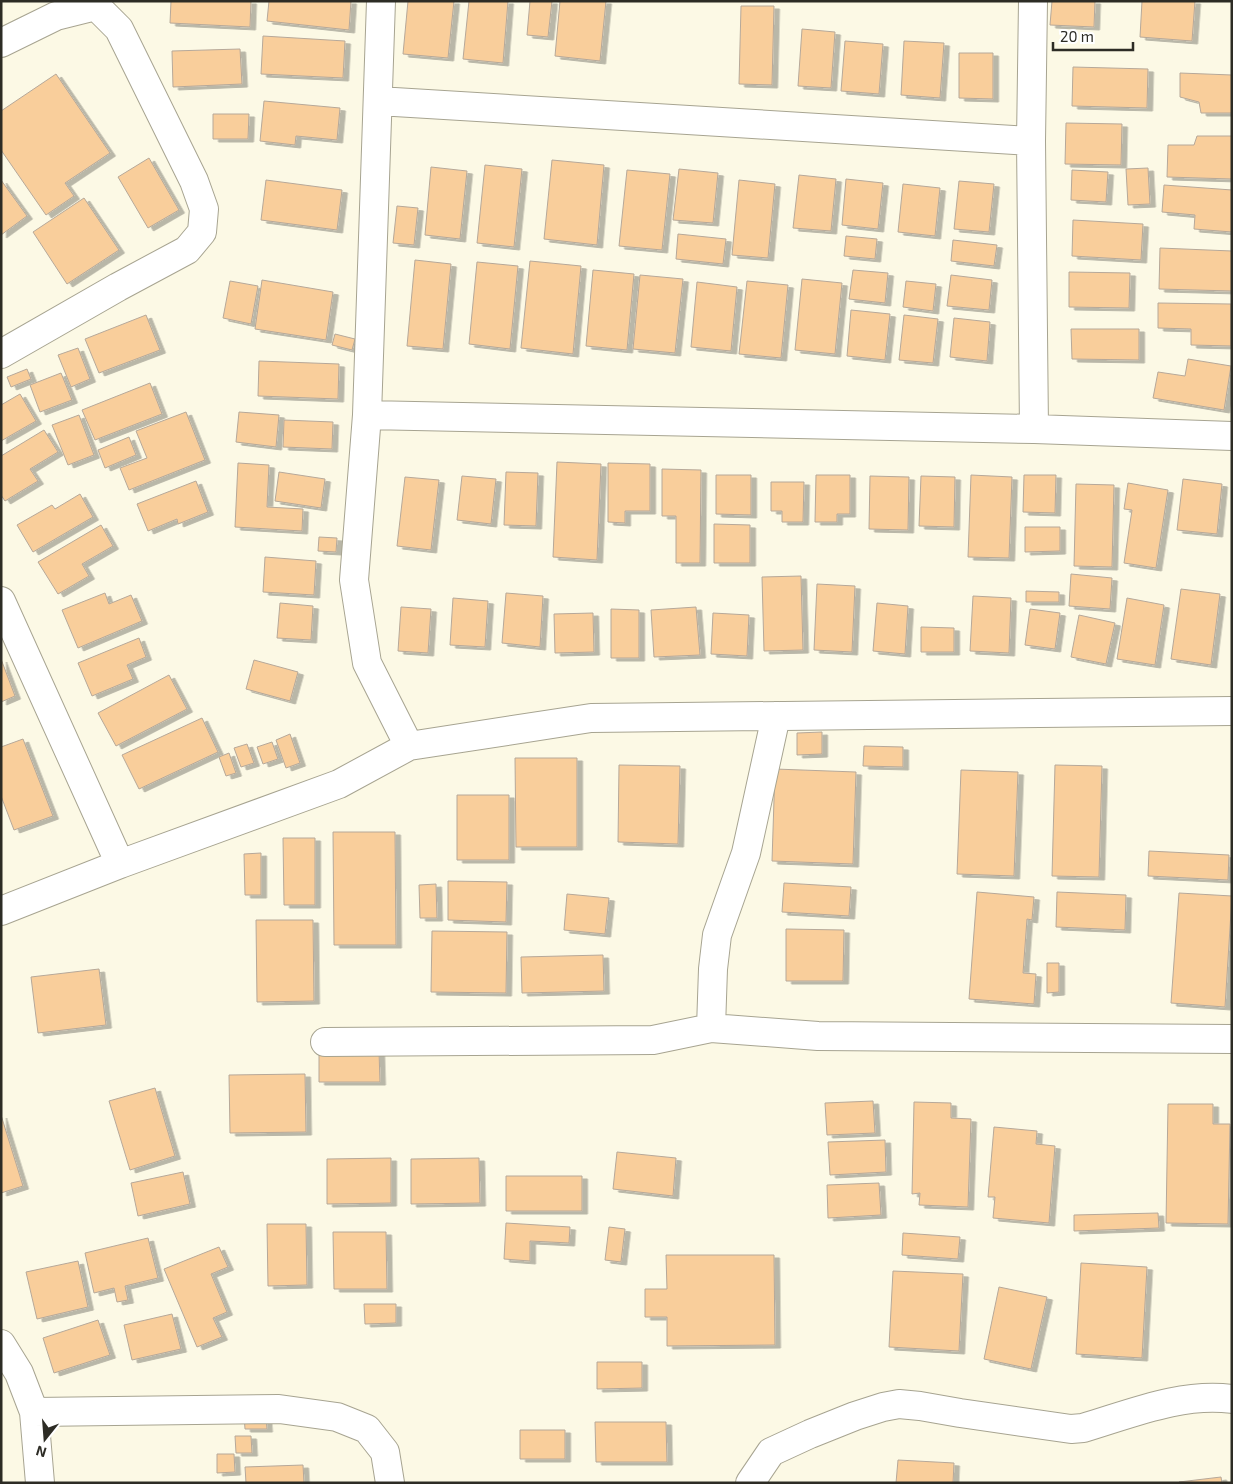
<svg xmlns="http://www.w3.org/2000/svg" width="1233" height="1484" font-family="'Exo 2',sans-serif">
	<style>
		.building { fill: #f9ce9b; stroke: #b6a899; filter: url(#shadow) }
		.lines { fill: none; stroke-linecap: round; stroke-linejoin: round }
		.minor-casing { stroke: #a7a491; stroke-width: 30 }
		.minor { stroke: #fff; stroke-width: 28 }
	</style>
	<defs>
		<filter id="shadow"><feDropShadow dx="5.5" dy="3" stdDeviation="0" flood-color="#0004"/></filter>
	</defs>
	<rect width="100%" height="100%" fill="#fcf9e5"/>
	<!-- building -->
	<path class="building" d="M171,1H251L250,27L170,23Z
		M269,1H351L349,30L267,21Z
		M408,1H454L448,58L403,54Z
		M469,1H508L503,63L463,59Z
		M530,1H552L548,37L527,35Z
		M560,1H606L600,61L555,56Z
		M1052,1H1095L1094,27L1050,25Z
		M1142,1H1195L1192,41L1140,37Z
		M741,6H774L772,85L739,84Z
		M802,29L835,32L831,88L798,86Z
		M263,36L345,41L343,78L261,74Z
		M845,41L883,44L879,94L841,91Z
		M904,41L944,43L940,98L901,95Z
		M240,49L242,84L173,87L172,51Z
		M959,53H993V99L959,98Z
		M1073,67L1148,69L1147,108L1072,106Z
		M1180,73L1232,75V113H1201L1199,102L1180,97Z
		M56,74L110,153L65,183L74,196L46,215L1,150V111Z
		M264,101L340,108L337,140L296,136L295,145L260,141Z
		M213,114H249L248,139H213Z
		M1066,123L1122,124L1121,165L1065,164Z
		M1197,136H1232V179L1167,177L1168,145H1194Z
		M149,158L179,210L148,228L118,177Z
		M552,160L604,165L597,245L544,239Z
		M485,165L522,169L514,247L477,243Z
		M431,167L467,171L460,239L425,235Z
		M1148,168L1150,204L1128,205L1126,169Z
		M679,169L718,173L713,223L673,220Z
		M627,170L670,174L662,250L619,246Z
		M1072,170L1108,172L1106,202L1071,200Z
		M799,175L836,179L831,231L793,228Z
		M846,179L883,183L878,229L842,225Z
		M1,180L27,216L1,235Z
		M266,180L342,190L337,230L261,220Z
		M739,180L775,184L768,258L732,255Z
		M959,181L994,184L989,232L954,229Z
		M903,184L940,188L935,236L898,232Z
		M1164,185L1232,190V232L1194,229L1195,215L1162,212Z
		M84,198L119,250L67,284L33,232Z
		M397,206L418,208L414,245L393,243Z
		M1073,220L1143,224L1141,260L1072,256Z
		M678,234L726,239L723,264L676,259Z
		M846,236L877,239L875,259L844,256Z
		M953,240L997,245L994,266L951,261Z
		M1160,248L1232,251V291L1159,289Z
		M415,260L451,264L443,349L407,346Z
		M530,261L581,266L573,354L521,348Z
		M477,262L518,266L510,349L469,344Z
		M593,270L634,274L627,350L586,346Z
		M853,270L888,273L885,303L849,299Z
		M1069,272L1130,273L1129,308L1069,307Z
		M640,275L683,279L675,353L633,349Z
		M951,275L992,280L989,310L947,306Z
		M802,279L842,283L835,354L795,350Z
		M262,280L333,292L326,340L255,329Z
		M230,281L258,286L251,324L223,318Z
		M747,281L788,285L781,358L739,354Z
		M906,281L936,284L933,311L903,307Z
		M697,282L737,287L731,351L691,347Z
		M1158,303L1231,304V346L1191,345V329L1158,328Z
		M851,310L890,314L885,360L847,356Z
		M146,315L160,350L99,373L85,339Z
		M904,315L938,319L933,363L899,360Z
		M954,318L990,322L987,361L950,357Z
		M1071,329H1139V360L1072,359Z
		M335,334L355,339L352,350L332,345Z
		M78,348L90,379L71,387L58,355Z
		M1188,359L1231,366L1224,410L1153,398L1158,372L1185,376Z
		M259,361L339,364L338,399L258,396Z
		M27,369L31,379L11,387L7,377Z
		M61,373L72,400L40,412L30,385Z
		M150,383L162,414L95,440L82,410Z
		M20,394L36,421L1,441V405Z
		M186,412L205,460L129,490L120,468L147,458L136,431Z
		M239,412L279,415L276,447L236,442Z
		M79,415L94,455L68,465L52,425Z
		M284,420L333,422L332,449L283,447Z
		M44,430L58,452L30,469L38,481L5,501L1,495V456Z
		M129,437L136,455L105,468L98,450Z
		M557,462L601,464L597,560L553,557Z
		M238,463L269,465L267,507L303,509L302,531L235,527Z
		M608,463L650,464V511H625V523L608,522Z
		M662,469L701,470L700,563H676V516H662Z
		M279,472L325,479L321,508L275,501Z
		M506,472L538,473L536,526L504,525Z
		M716,475H751V515L716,514Z
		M816,475H850V514H837V522H815Z
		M971,475L1012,477L1009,558L968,557Z
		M1024,475H1056L1055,513L1023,512Z
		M462,476L496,479L491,524L457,520Z
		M870,476L909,477L908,530L869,529Z
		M921,476L955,477L954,527L919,526Z
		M405,477L439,480L431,550L397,546Z
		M1183,479L1222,484L1217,534L1177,530Z
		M196,481L208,512L178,524L177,519L148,531L137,504Z
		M771,482H804L803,522H782V511H771Z
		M1128,483L1168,490L1156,568L1124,563L1132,510L1124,509Z
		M1076,484L1114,485L1112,567L1074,566Z
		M80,494L93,517L33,552L17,525L52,505L55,509Z
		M714,524L750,525V563H714Z
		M101,525L113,546L82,564L89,576L58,594L38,562Z
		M1025,527H1060V551L1025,552Z
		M319,537L337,538L336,552L318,551Z
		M265,557L316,561L314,595L263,592Z
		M1071,574L1112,578L1110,609L1069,606Z
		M801,576L803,650L764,651L762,577Z
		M817,584L855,586L852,652L814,650Z
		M1181,589L1220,594L1211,665L1171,659Z
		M1026,591L1059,592V602H1026Z
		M105,593L109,604L131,595L142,621L78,648L62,610Z
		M506,593L543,596L540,647L502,643Z
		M973,596L1011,598L1009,653L970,651Z
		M453,598L488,601L485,647L450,645Z
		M1127,598L1164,605L1155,665L1117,659Z
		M280,603L313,606L311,640L277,638Z
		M877,603L908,606L905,654L873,651Z
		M401,607L431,609L428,653L398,651Z
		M696,607L700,655L654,657L651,610Z
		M611,609L639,610V658H611Z
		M1030,609L1060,613L1055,649L1025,645Z
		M593,613L594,652L555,653L554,614Z
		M713,613L749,615L747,656L711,654Z
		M1079,615L1115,623L1106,664L1071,657Z
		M921,627L954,628V652H921Z
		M139,638L146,657L127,665L133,679L92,696L78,663Z
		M1,659L15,696L1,702Z
		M254,660L298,672L290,701L246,689Z
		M169,675L187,709L116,746L98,713Z
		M202,718L218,752L139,789L122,755Z
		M822,732V754L797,755V733Z
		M290,734L300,763L286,768L276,740Z
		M23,739L53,816L14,830L1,796V747Z
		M272,742L278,759L263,764L257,747Z
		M247,744L254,763L241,767L234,748Z
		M864,746L903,747V767L863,766Z
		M229,753L236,773L226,776L219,757Z
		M515,758H577V847H516Z
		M619,765L680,766L678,844L618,842Z
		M1055,765L1102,766L1099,877L1052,876Z
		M775,769L856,772L853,864L772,861Z
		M961,770L1018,772L1014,876L957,874Z
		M457,795H509V860H457Z
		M333,832H395L396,945H334Z
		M283,838H315V905H284Z
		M1149,851L1229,855L1228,880L1148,876Z
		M261,853V895H245L244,854Z
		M448,881L507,882L506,922L448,920Z
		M784,883L851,887L849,916L782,912Z
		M436,884L437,918H420L419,885Z
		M977,892L1034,897L1032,920L1027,919L1023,973L1036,974L1034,1004L969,999Z
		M1057,892L1126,895L1125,930L1056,927Z
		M1179,893L1232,896L1225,1007L1171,1003Z
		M567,894L609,898L605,934L564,930Z
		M256,920H313L314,1001L257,1002Z
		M786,929L844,930L843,981H786Z
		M432,931L507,932L506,993L431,992Z
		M603,955L604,991L522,993L521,957Z
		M1047,963H1059V992L1047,993Z
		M99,969L106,1025L38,1033L31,977Z
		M319,1051H379L380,1082H319Z
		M305,1074L306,1132L230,1133L229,1075Z
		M155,1088L175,1156L130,1170L109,1101Z
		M873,1101L875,1133L827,1135L825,1103Z
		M914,1102L951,1103V1118L971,1119L968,1207L919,1205L920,1193L912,1194Z
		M1168,1104H1213V1124H1230L1228,1224L1166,1223Z
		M1,1115L23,1186L1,1193Z
		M994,1127L1037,1131L1036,1144L1055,1146L1049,1223L993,1218L995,1197H988Z
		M885,1140L886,1172L830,1175L828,1142Z
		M617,1152L676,1158L673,1196L613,1189Z
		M391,1158V1203L327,1204V1159Z
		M479,1158L480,1203L411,1204V1159Z
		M183,1172L190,1204L138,1216L131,1183Z
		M506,1176H582V1211H506Z
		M879,1183L881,1215L828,1218L827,1185Z
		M1158,1213L1159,1228L1074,1231V1215Z
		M506,1223L570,1227L569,1243L530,1241V1261L504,1259Z
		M267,1224H306L307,1285L268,1286Z
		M609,1227L625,1229L621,1262L605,1260Z
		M333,1232H386L387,1289H334Z
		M903,1233L960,1237L958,1259L902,1255Z
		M148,1238L158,1278L125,1286L128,1300L117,1302L114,1288L94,1293L85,1253Z
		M219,1247L228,1267L211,1274L227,1312L213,1318L222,1337L197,1347L164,1269Z
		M666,1255H774L775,1345L667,1346V1317H645V1289H667Z
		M78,1261L88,1307L37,1319L26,1272Z
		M1081,1263L1147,1267L1142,1358L1076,1354Z
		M893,1271L963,1274L959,1351L889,1347Z
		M999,1287L1047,1297L1031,1369L984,1359Z
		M364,1304H396V1323L365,1324Z
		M172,1314L181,1349L132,1360L124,1325Z
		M98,1320L110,1355L54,1373L43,1338Z
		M597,1362H642V1388L597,1389Z
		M244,1416H266L267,1429H245Z
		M595,1422H666L667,1462H596Z
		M520,1430H565V1459H520Z
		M235,1436H251L252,1453H236Z
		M217,1454H234L235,1472L217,1473Z
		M898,1460L954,1463L953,1483H896Z
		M303,1465L304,1483H246L245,1467Z
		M1221,1477L1222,1483L1179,1482Z"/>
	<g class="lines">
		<defs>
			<path id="minor" d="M381,1L367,415L354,580L367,663L409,746
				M1,43L56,16L96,6
				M378,101L1031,141L1034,429
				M1031,141L1033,1
				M1,354L118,287L187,250L202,232L204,209L194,181L119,29L96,6
				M367,415L1034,429L1232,436
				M1,601L120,864
				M1,911L120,864L339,784L409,746L591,718L1232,711
				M711,1028L713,969L717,935L746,853L776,716
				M325,1042L653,1040L711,1028L818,1036L1232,1039
				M1,1344L19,1373L34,1412L40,1483
				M34,1412L279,1409L337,1417L367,1429L385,1452L390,1483
				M750,1483L771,1452L810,1434L855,1416L883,1407L899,1404L920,1406L960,1413L1071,1429L1083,1428C1130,1414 1183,1392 1232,1399"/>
		</defs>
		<!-- minor casing -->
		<use href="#minor" class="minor-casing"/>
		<!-- minor -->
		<use href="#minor" class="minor"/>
	</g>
	<!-- border -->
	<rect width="1233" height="1484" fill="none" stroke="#2d2c25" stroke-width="5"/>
	<!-- north arrow -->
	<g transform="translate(45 1439) rotate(197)" stroke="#ffffff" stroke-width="4" paint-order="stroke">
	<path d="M0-4L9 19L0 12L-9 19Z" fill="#2d2c25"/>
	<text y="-8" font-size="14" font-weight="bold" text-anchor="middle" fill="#2d2c25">N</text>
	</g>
	<!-- scale -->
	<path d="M1053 42v8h80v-8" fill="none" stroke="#2d2c25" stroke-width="2.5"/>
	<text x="1060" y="42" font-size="15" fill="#2d2c25" stroke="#ffffff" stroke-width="4" paint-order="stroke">20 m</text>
</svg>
